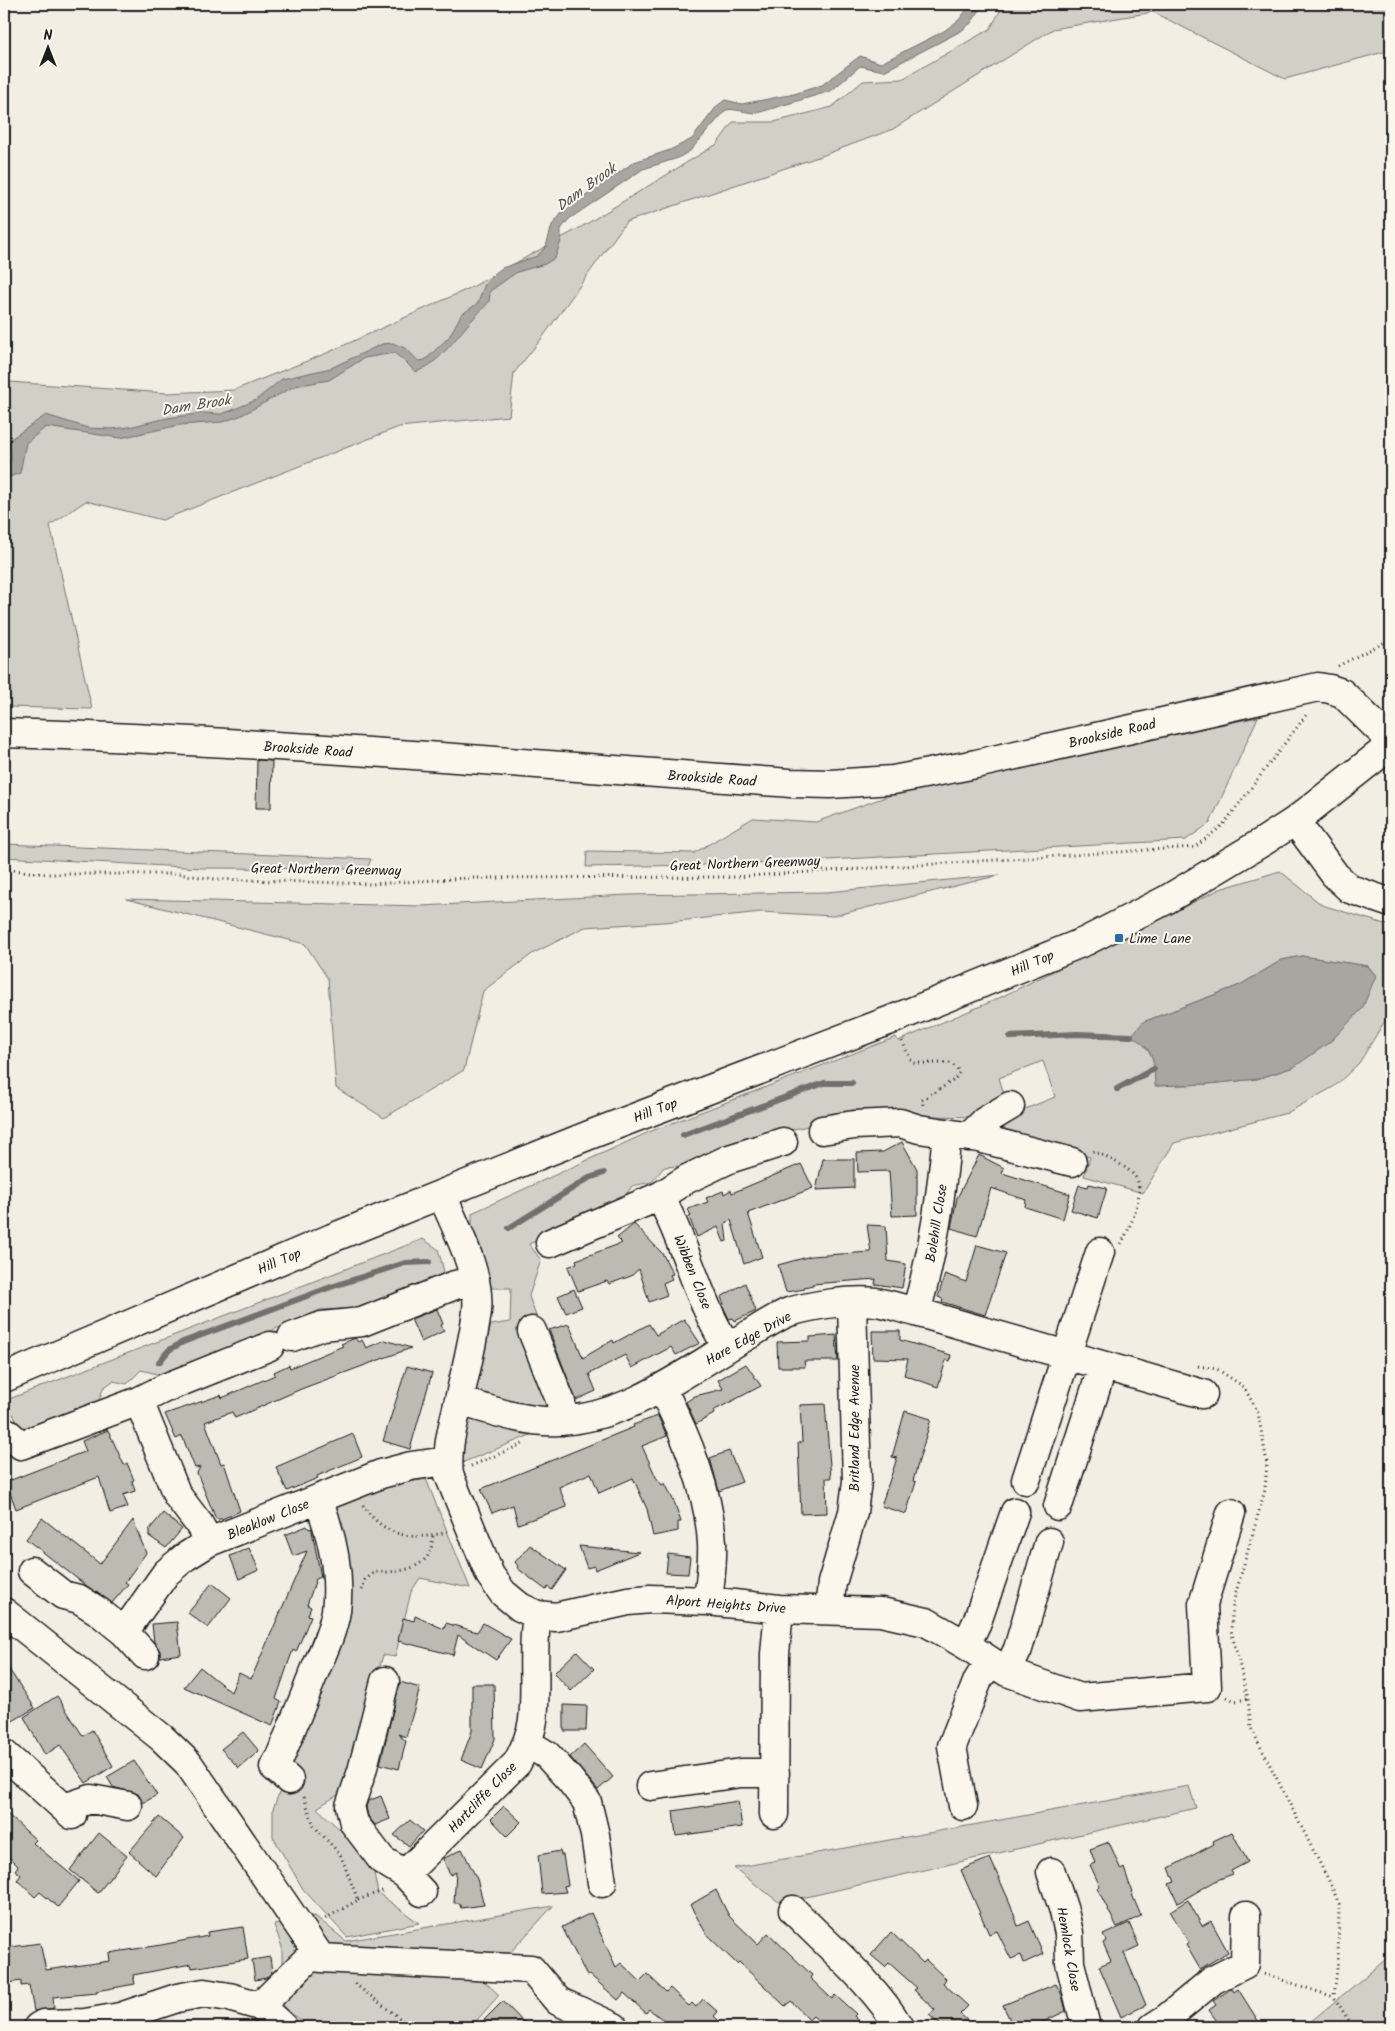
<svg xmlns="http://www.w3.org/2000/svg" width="1395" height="2031" font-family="Kalam,sans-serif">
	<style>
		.green { fill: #d2cfc6; stroke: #777671; fill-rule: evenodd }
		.water { fill: #a9a6a0; stroke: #716f6b }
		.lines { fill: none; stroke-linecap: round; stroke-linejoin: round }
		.stream { stroke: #716f6b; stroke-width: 6 }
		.building { fill: #bdbab1; stroke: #1c1c1c }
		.minor-casing { stroke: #1c1c1c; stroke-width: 31 }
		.major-casing { stroke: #1c1c1c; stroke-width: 31 }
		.path { stroke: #1c1c1c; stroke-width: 3; stroke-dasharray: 1 4; stroke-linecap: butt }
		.minor { stroke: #fbf7ec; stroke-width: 28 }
		.major { stroke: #fbf7ec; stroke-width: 28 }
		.poi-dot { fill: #1f6fb2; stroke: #fbf7ec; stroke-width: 2 }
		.labels { text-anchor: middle; stroke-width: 4; stroke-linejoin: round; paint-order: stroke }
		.street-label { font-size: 14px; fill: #1c1c1c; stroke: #fbf7ec }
		.poi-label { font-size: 14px; fill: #1c1c1c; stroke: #fbf7ec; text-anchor: start }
		.water-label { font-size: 15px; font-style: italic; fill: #545351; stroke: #fbf7ec }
	</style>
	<rect width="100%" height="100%" fill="#f2eee4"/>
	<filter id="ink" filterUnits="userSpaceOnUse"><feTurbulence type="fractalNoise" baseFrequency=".02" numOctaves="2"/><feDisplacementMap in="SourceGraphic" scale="10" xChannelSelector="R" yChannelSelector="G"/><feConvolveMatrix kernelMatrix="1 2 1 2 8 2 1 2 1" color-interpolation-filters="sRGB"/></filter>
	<g filter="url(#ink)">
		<!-- green -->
		<path class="green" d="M1004,4H1391V50L1285,79L1153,12L1053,29L893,129L824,155L626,222L542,338L514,373L509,416L399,427L162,520L86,501L50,525L92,709L4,707V379L9,382L167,393L234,390L327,353L472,287L583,226L717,144L733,122H774L832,107L863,81L902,79L990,29Z
			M1258,717L1210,823L1186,840L756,864L586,867L587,851L694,853L753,818L816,822L902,791Z
			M4,844L371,859L367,869L202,868L4,857Z
			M1280,871L1322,905L1391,926V1011L1359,1063L1335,1086L1287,1113L1174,1143L1143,1193L1084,1176L1090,1157L984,1132L1010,1115L1055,1097L1043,1061L999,1078L1005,1097L972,1117L895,1115L831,1121L776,1133L685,1166L664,1167L652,1182L632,1186L620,1204L529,1244L541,1260L529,1296L537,1319L518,1327L546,1398V1411L483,1397L476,1388L480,1364L491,1325L510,1322L511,1288H491L472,1237V1213L649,1132L896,1037L898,1041L995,1000L1220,889ZM1302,956L1368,966L1376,976L1294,1067L1257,1079L1208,1084L1156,1086L1153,1058L1142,1042L1143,1022L1240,985L1282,960Z
			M1000,875L833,916L761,912L678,921L585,927L532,954L483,991L464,1070L384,1118L336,1088L328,979L305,944L126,899L422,906L627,895L827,892Z
			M423,1239L438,1249L446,1279L363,1308L320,1310L165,1376L141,1370L127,1384L113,1381L103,1388L97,1407L23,1435L13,1414L4,1416V1401Z
			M476,1418L543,1430L459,1464L466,1420Z
			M426,1479L470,1588L420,1578L411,1592L395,1657L383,1655L347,1789L317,1808L371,1859L378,1893L419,1923L347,1937L303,1889L273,1837V1809L322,1680L332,1507L387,1486Z
			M1189,1786L1196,1808L780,1903L734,1868Z
			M553,1906L484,1981L499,1995L471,2027H312L276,2004L282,1965V1947L274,1925L315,1916L346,1941Z
			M1391,1955V2027H1304Z"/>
		<!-- water -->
		<path class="water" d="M971,4H984L971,23L961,31L884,71L860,66L831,91L757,113C747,113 733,108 726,110L690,151L678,158L643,169L569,219L561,229V241L555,258L545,264L517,272L490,291L489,302C481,311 472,319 465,328C451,344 436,366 415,372L405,361L394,353L364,358L329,380L295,386L240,416L222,422L180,425L120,438L46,427L26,443L20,473L4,479V465L11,460L10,441L12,438L46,415L88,428L112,429L129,427L167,418L204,413L221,414L230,411L256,400L282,379L331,368L382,344L393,343L407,349L418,361L425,360L449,337L461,315L478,303L485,284L494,274L502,268L537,256L546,247L552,225L563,212L634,162L670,150L692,139L717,106L725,100L742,104L794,94L822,85L860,56L881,63L944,31L959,20Z
			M1302,956L1368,966L1376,976L1362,1009L1330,1042L1294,1067L1257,1079L1208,1084L1155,1086C1154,1062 1155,1049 1131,1036L1143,1022L1240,985L1282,960Z"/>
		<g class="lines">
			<!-- stream -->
			<path class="stream" d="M1010,1037L1077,1034L1131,1036
				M1117,1089L1154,1069
				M683,1135L824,1083H852
				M509,1228L589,1178L604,1173
				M159,1362L169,1350L183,1342L331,1287L405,1263L429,1262"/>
		</g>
		<!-- building -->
		<path class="building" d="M257,760L272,761L271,808H256Z
			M902,1142L917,1169V1215L892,1216L889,1171L858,1172L857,1153L883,1152Z
			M979,1155L1004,1168L1002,1173L1070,1194L1063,1219L1025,1207L1026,1200L991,1188L977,1236L951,1228L957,1198Z
			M823,1159H854V1188L816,1190Z
			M801,1164L813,1188L748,1213L762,1257L744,1264L731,1220L725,1223L727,1241L724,1242L718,1227L697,1237L689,1217L691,1216L688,1209L708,1202L706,1198L723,1191L724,1194L731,1190L732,1193Z
			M1089,1184L1107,1188L1098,1218L1071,1210L1079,1185L1088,1187Z
			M634,1224L662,1253L673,1274L670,1275L672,1279L663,1283L667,1295L649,1302L639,1269L631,1276L609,1284L607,1281L578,1291L568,1267L577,1263L576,1260L622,1243L617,1238Z
			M867,1225L886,1226L888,1261L906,1264L902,1288L875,1284L876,1279L812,1284L813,1285L804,1287L805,1289L786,1292L778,1265L811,1256L871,1252Z
			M977,1245L1006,1253L985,1315L942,1302L943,1299L938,1297L945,1274L966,1282Z
			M745,1283L756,1311L735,1321L733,1318L729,1319L722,1304H724L721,1297Z
			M574,1289L582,1307L566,1313L558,1296Z
			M437,1309L443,1324L441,1325L444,1331L421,1342L411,1319Z
			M684,1319L700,1343L676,1355L671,1347L632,1368L625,1355L589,1374L596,1391L576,1400L549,1330L569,1324L583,1358L613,1340L614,1343L649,1324L656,1335Z
			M872,1331H900V1340L951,1355L950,1361L946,1360L938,1387L904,1375L908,1359L873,1358Z
			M836,1335L838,1361H804L805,1367H778L777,1342L810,1341V1337Z
			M355,1338L358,1342L362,1340L366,1348L385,1340L411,1348L301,1389L235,1418L232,1412L205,1422L221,1464L224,1463L240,1511L222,1519H216L197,1473L200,1467L195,1468L182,1436L176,1439L165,1414L221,1395L222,1398L275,1375L274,1372L289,1365L290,1368L343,1346L341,1344Z
			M746,1364L761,1386L713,1411L714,1414L696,1424L686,1402L695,1396L723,1389L718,1380Z
			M407,1366L432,1373L410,1449L383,1441Z
			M825,1404L831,1478H826L827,1513L801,1514L798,1443L802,1442L800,1405Z
			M905,1411L931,1419L913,1481L916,1482L906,1514L881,1506L897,1458L892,1457Z
			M658,1416L667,1436L642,1446L656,1477L662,1485L665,1483L675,1504L681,1522H678V1531L653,1536L647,1509L633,1478L599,1493L591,1473L559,1487L567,1507L518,1524L513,1505L492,1513L481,1489L634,1427L633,1425Z
			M108,1430L124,1465L127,1463L134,1480L132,1481L135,1491L123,1495L128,1507L110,1513L99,1477L16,1509L6,1482L86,1451L82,1441Z
			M353,1434L362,1457L317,1476L318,1478L287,1491L276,1467Z
			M729,1451L742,1482L719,1491L710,1458Z
			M163,1513L182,1529L166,1548L149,1536V1530Z
			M42,1518L100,1564L133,1520L146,1553L125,1582L128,1584L112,1603L84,1584L26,1539Z
			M307,1526L309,1529L312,1528V1531L321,1577L316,1579L307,1605L311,1607L308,1615L311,1616L296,1652L293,1650L290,1658L276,1699L281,1702L272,1726L184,1687L200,1667L231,1692L239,1673L251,1679L307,1551L293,1556L285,1535Z
			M530,1545L566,1570L552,1590L548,1587L546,1590L517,1568L518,1566L515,1562Z
			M579,1546L639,1552L595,1570L594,1566L587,1568Z
			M249,1548L259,1570L239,1579L230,1556Z
			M668,1554L690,1557L688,1574L666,1573Z
			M212,1583L231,1598L208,1628L188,1613Z
			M415,1616L444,1629L446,1623L477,1632L483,1623L511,1639L496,1660L458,1635L453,1655L398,1641L403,1618L414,1621Z
			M177,1622L181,1654L160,1657V1651L154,1642L152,1624Z
			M577,1651L594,1669L571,1691L554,1673Z
			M4,1662L35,1708L4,1726Z
			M400,1682L420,1688L406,1737L398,1734L406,1741L399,1769L380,1764Z
			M472,1684H494L495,1739L482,1769L461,1760L472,1731Z
			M57,1696L83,1736L92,1730L113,1766L86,1783L60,1745L45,1755L24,1717Z
			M564,1705L587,1706L586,1731H564Z
			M243,1732L259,1751L239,1768L221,1749Z
			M584,1744L613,1777L598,1790L570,1757Z
			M134,1761L157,1795L143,1803L138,1794L113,1787L107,1777Z
			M381,1796L390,1819L375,1825L368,1816L366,1807L368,1801Z
			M738,1801L742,1827L676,1836L673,1811Z
			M504,1806L521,1822L507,1836L491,1819Z
			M4,1811L36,1840L33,1843L79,1881L58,1907L40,1892L35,1897L17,1880L21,1875L15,1870L18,1866L4,1852Z
			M159,1817L184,1838L156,1876L129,1852Z
			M410,1820L423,1831L409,1846L394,1835Z
			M1232,1832L1248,1862L1231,1871L1233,1874L1217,1880L1178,1903L1169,1884L1175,1882L1169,1868L1214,1844L1213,1841Z
			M99,1833L127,1856L98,1893L70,1870Z
			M1109,1842L1121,1870L1124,1868L1132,1892H1131L1141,1916L1117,1927L1097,1888L1100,1886L1090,1865L1095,1863L1090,1849Z
			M462,1849L477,1879L484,1905L461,1908L459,1903H454L456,1872L450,1875L443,1859Z
			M560,1851L561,1855H563L568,1885L564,1886L566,1892L542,1894L538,1855Z
			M990,1858L1010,1903L1018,1926L1029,1921L1043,1954L1024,1963L1021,1955L1011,1959L997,1931L989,1934L961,1870Z
			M716,1890L729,1916L758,1944L768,1933L812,1975L810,1978L832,1999L835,1995L856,2014L854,2016L866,2027H825L813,2016L809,2020L791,2001L785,2006L739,1962L737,1964L707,1935L690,1905Z
			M1188,1900L1202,1926L1211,1921L1228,1952L1200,1969L1186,1945L1189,1943L1170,1911Z
			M591,1913L616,1967L621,1963L640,1981L647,1974L666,1992L670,1988L689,2006L692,2003L696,2007L703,1999L718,2012L714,2016L725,2027H672L649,2009L646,2013L624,1993L618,2000L590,1975L587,1976L562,1927Z
			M1129,1923L1139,1946L1124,1953L1146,2005L1121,2017L1099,1966L1111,1961L1103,1943L1106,1941L1103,1935Z
			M243,1927L248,1959L192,1968L191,1964L133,1975L135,1984L96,1991L97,1993L53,1997L54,2008L34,2011L29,1985L21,1986V1981L8,1983L4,1948L40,1943L46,1970L110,1961L109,1953L161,1945L208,1936L207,1932Z
			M891,1932L923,1963L926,1960L946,1979L943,1983L968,2006L960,2014L975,2027H943L929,2015L935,2010L914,1990L917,1988L889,1963L885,1967L871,1955Z
			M270,1957L272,1972L266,1978L255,1980L252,1960Z
			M1056,1984L1062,1995L1066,2011L1032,2027H1013L1003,2005Z
			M1232,1988L1234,1992L1238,1989L1262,2027H1221L1209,2010L1216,2005L1213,2001Z
			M503,2001L528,2027H477Z"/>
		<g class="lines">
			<defs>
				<path id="minor" d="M4,733C266,741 528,764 790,783L830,784L893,780L976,764L1318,687L1330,689L1342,693L1391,741
					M1295,821L1335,875L1350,889L1391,903
					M822,1130L854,1125L900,1123L919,1129L979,1138L1072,1162
					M969,1137L985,1121L1010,1106
					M442,1195C456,1228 481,1274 477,1311C474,1338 465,1373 459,1400C453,1426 446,1448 449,1475L490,1575L503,1593L520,1607L537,1615L556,1617L628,1601L650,1599L708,1601L779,1609L881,1612L926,1622L966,1645L1007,1672L1080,1698L1207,1687L1203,1604L1231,1513
					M660,1196C686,1245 698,1300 727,1347
					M550,1243L660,1196L687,1179L729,1159L783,1142
					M916,1312C934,1251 941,1196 947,1133
					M532,1331L561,1402L562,1421
					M292,1337L322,1326L362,1322L455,1285L475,1280
					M662,1389C686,1435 709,1490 712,1543C713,1561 710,1582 708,1601
					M139,1401L177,1495L199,1524L209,1542
					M459,1401C491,1410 525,1423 559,1421C632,1417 689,1369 750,1334C762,1327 776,1317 789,1312C813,1305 851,1299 876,1302C889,1304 903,1309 916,1312L1203,1394
					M6,1432L21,1445L139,1401L165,1388L270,1346
					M1026,1480L1100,1252
					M1058,1506L1103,1366
					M32,1571L63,1595L79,1599L98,1611L124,1632L145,1655
					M829,1610L832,1583L853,1512L857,1481L852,1303
					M4,1612L162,1738L188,1763L321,1958L531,1969L558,2001L614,2027
					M124,1632L166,1573L185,1557L209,1542L381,1474L411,1466L447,1461
					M966,1645L977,1622L1015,1512
					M1007,1672L1018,1649L1049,1542
					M385,1681L362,1771L350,1806L354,1823L382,1860L405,1874L422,1892
					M527,1743L547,1755L570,1780L587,1802L595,1835L602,1883
					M4,1754L72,1815
					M289,1780L274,1767L280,1757C292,1727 304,1698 316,1668C324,1650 333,1630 336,1611C341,1572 332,1535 318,1499
					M650,1786L741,1773H775
					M963,1806L952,1746L978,1680L990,1661
					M64,1808L91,1799L128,1806
					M774,1814L775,1654L779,1609
					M1051,1872L1064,1911L1069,1933L1070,1963L1086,2027
					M405,1874L517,1763C524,1750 531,1735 533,1720C537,1685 531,1650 537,1615
					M793,1910C826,1944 877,1987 899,2027
					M260,2006L316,1951
					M38,2027L43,2024L85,2023L120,2017L177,1998L204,1993L229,1997L260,2006L283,2027
					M1153,2027L1167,2018L1213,1980L1245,1964L1246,1916"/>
				<path id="major" d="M4,1378L332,1238L592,1134L891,1020L1086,941L1166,900L1264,841L1295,821L1391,745"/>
			</defs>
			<!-- minor casing -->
			<use href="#minor" class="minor-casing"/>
			<!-- major casing -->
			<use href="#major" class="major-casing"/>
			<!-- path -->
			<path class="path" d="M1338,666L1391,639
				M4,869L47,874H179L215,879L372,884L468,878L734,877L1195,847L1223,825L1307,714
				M902,1041L911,1060L915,1063H949L956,1067L959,1073L954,1080L922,1100L923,1105
				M1093,1151C1107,1158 1127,1165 1136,1178C1146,1192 1129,1230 1121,1244
				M1198,1366L1217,1369L1244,1387L1258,1413L1267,1463L1265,1490L1233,1603L1231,1630L1248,1699L1251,1728L1330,1883L1339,1904L1338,1959L1334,1997
				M471,1466L525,1443
				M363,1505C383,1536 412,1542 447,1532
				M362,1590L365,1580L375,1572C393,1573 421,1571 430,1552C432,1547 432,1541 433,1536
				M1227,1697L1235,1701L1248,1699
				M304,1797L314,1826L340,1854L358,1900L323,1920
				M358,1900L385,1890
				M1264,1974L1334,1997L1353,2027
				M355,1984L411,2027
				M1380,2027L1391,2018"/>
			<!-- minor -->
			<use href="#minor" class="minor"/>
			<!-- major -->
			<use href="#major" class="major"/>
		</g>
	</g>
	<!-- markers -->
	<rect class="poi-dot" x="1114" y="933" width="10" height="10" rx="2.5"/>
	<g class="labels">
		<!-- street labels -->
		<g class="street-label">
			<text transform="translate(1112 733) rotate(-13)" y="5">Brookside Road</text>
			<text transform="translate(308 749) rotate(4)" y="5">Brookside Road</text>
			<text transform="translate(712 778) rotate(4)" y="5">Brookside Road</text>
			<text transform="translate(745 863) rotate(-2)" y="5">Great Northern Greenway</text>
			<text transform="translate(326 869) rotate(1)" y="5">Great Northern Greenway</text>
			<text transform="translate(1032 963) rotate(-23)" y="5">Hill Top</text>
			<text transform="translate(655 1110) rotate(-21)" y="5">Hill Top</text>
			<text transform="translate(936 1223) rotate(-81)" y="5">Bolehill Close</text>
			<text transform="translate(279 1261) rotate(-23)" y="5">Hill Top</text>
			<text transform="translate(693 1272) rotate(68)" y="5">Wibben Close</text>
			<text transform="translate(748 1338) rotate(-29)" y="5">Hare Edge Drive</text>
			<text transform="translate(854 1428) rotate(-90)" y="5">Britland Edge Avenue</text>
			<text transform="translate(268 1519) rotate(-22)" y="5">Bleaklow Close</text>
			<text transform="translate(726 1604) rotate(4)" y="5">Alport Heights Drive</text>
			<text transform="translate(482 1797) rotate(-46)" y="5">Hartcliffe Close</text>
			<text transform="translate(1069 1949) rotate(80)" y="5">Hemlock Close</text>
		</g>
		<!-- poi labels -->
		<g class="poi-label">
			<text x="1129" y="943">Lime Lane</text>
		</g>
		<!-- water labels -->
		<g class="water-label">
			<text transform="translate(586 187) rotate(-36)" y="5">Dam Brook</text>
			<text transform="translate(196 405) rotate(-9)" y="5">Dam Brook</text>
		</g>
	</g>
	<!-- margin -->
	<rect width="1395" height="2031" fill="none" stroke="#fbf7ec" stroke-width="20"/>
	<rect x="10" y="10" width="1375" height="2011" fill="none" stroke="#1c1c1c" stroke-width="2" filter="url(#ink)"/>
	<!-- north arrow -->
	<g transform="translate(48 48)" stroke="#fbf7ec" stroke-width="4" paint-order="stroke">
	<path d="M0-4L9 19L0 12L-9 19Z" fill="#1c1c1c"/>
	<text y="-8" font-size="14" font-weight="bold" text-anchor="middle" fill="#1c1c1c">N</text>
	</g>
</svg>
